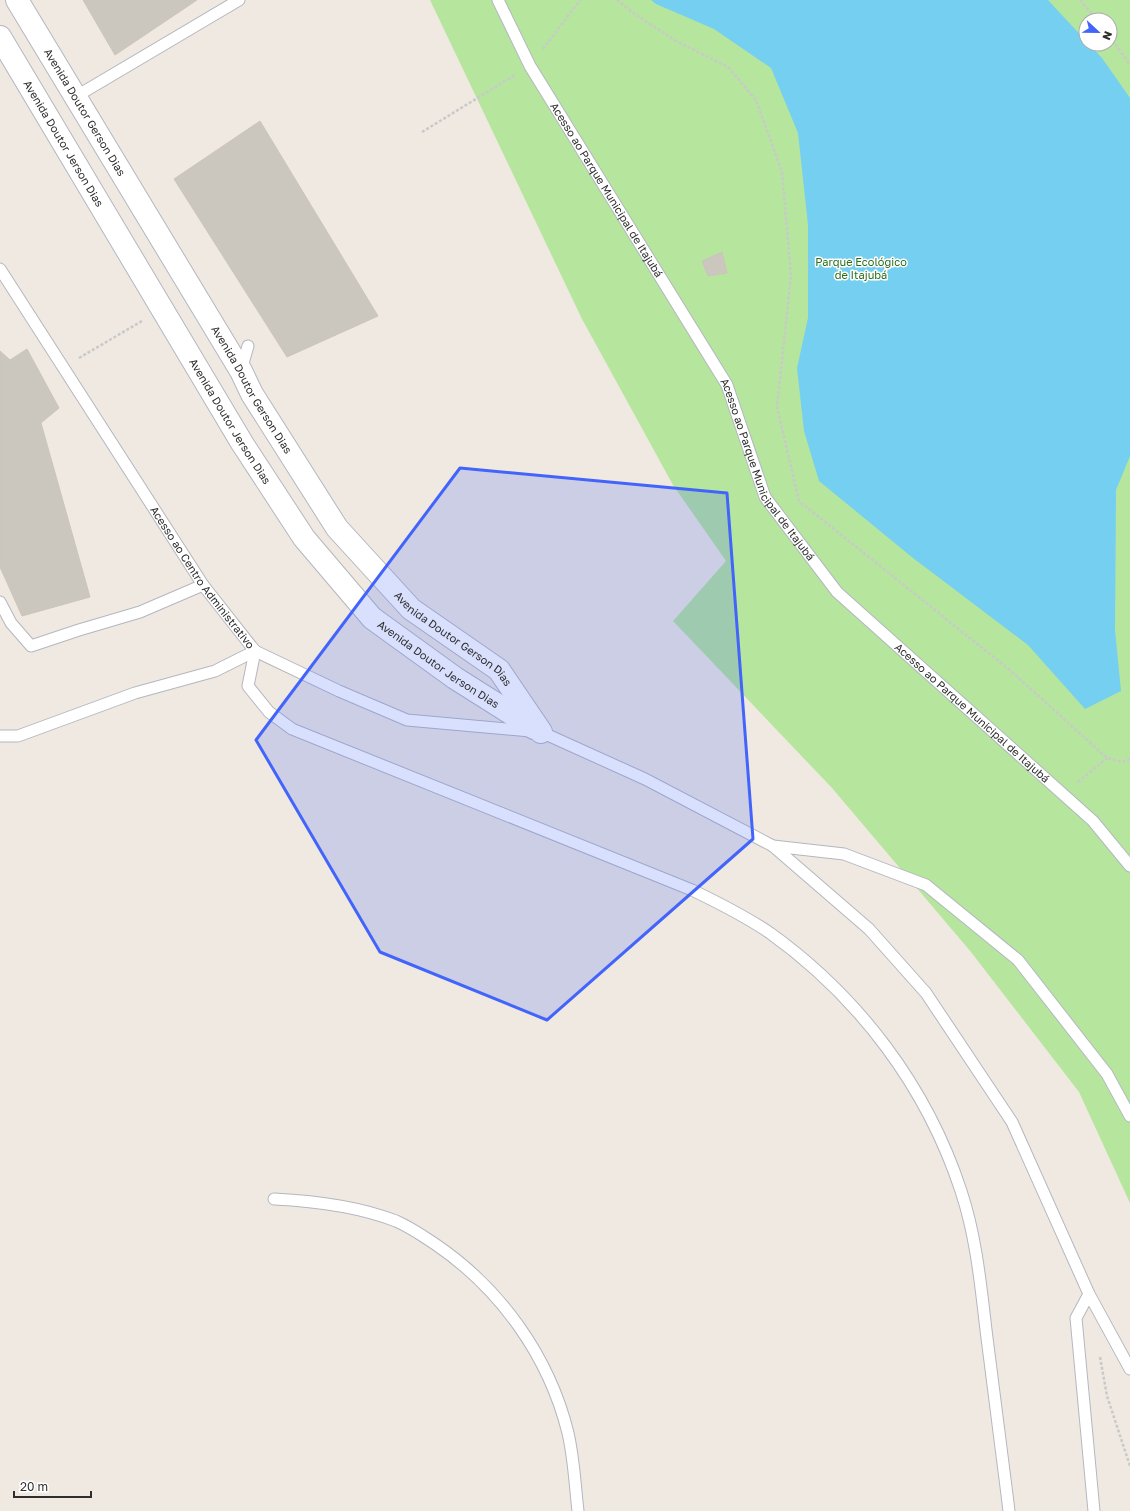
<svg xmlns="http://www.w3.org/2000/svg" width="1130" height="1511" font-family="'Golos Text',sans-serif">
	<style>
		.green { fill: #b6e59e; fill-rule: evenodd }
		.water { fill: #75cff0 }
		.building { fill: #cbc7bf; stroke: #cbc5ba }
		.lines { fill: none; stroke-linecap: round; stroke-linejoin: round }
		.service-casing { stroke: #b4b7c1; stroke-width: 13 }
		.minor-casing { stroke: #b4b7c1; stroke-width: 24 }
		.path { stroke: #c9c9c9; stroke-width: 2.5; stroke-dasharray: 3 2; stroke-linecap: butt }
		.service { stroke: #fff; stroke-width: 11 }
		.minor { stroke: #fff; stroke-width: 22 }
		.marked { fill: #4264fb; fill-opacity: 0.2; stroke: #4264fb; stroke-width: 3; stroke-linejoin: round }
		.labels { text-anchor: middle; stroke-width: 3; stroke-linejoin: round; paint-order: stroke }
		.street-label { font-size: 11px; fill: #2e2e2e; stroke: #fff }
		.park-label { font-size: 11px; fill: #2c6e1b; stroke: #fff }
	</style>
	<rect width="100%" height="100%" fill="#efe9e1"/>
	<!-- green -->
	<path class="green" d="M430,0H1130V1203L1079,1092L971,952L832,788L673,621L726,561L673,485L582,319ZM1086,20H1110V44H1086Z"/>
	<!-- water -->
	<path class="water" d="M651,0H1048L1086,41V44H1089L1102,58L1130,98V456L1116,490L1115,630L1121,691L1085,709L1028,645L913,558L819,481L804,431L797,368L808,318V225L798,133L771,68L714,29L656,4Z"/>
	<!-- building -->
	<path class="building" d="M83,0H197L115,55Z
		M260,121L378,316L287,357L174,179Z
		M722,252L727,273L708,276L702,261Z
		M27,349L59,408L41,423L90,597L22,616L0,567V351L10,360Z"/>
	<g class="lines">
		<defs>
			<g id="service">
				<path id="s1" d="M498,0L530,66L727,385L765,497L837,592L1093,821L1130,866"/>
				<path d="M75,97L239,0"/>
				<path id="s2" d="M0,269L203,585L255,651L339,691L407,720L541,732L645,779L773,846L869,929L926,993L1012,1122L1089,1294L1130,1369"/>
				<path d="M241,370L248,346"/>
				<path d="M0,602L11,623L31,646L79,630L140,612L203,585"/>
				<path d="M255,651L248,686L269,712L292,729L692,890C719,903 745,916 770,933C859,997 927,1087 961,1191C977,1239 981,1289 987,1338C994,1395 1002,1453 1009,1511"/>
				<path d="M0,736H18L135,693L215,671L255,651"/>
				<path d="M773,846L844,854L926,885L1018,960L1107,1074L1130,1116"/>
				<path d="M274,1199C315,1201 357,1206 396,1221C410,1227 423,1236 435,1244C500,1288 549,1356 568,1433C574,1459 575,1485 578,1511"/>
				<path d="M1089,1294L1076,1318L1094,1511"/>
			</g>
			<g id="minor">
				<path id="s3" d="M17,0L241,371L252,394L337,528L411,609L499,670L541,732"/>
				<path id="s4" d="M0,37L242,443L304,538L372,618L455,678L534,728"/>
			</g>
		</defs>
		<!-- service casing -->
		<use href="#service" class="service-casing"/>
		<!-- minor casing -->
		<use href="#minor" class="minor-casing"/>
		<!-- path -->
		<path class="path" d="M617,0L636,15L678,42L728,67L756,100L782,172L791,276L777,407L799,501L1011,671L1107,758L1122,762L1130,759
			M1080,0L1097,20
			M1110,36L1130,65
			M543,49L580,0
			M422,132L515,75
			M79,358L142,321
			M1078,782L1107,758
			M1100,1357L1107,1396L1130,1466"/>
		<!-- service -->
		<use href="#service" class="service"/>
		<!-- minor -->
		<use href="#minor" class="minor"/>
	</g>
	<!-- marked area -->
	<path class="marked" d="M460,468L727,493L753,839L547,1020L380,952L256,740Z"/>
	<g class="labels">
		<!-- street labels -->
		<g class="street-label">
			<text dy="4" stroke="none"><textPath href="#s3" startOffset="131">Avenida Doutor Gerson Dias</textPath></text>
			<text dy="4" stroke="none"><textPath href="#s4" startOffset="124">Avenida Doutor Jerson Dias</textPath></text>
			<text dy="4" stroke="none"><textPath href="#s1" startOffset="219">Acesso ao Parque Municipal de Itajubá</textPath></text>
			<text dy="4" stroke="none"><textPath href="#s3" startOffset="455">Avenida Doutor Gerson Dias</textPath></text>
			<text dy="4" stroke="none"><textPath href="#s4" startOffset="448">Avenida Doutor Jerson Dias</textPath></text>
			<text dy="4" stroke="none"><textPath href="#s1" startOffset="543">Acesso ao Parque Municipal de Itajubá</textPath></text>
			<text dy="4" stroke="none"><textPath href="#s2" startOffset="369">Acesso ao Centro Administrativo</textPath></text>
			<text dy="4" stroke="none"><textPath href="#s3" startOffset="779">Avenida Doutor Gerson Dias</textPath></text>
			<text dy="4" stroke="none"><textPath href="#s4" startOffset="772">Avenida Doutor Jerson Dias</textPath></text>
			<text dy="4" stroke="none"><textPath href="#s1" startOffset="867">Acesso ao Parque Municipal de Itajubá</textPath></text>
		</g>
		<!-- park labels -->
		<g class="park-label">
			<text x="861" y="266">Parque Ecológico<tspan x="861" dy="13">de Itajubá</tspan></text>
		</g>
	</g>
	<!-- north arrow -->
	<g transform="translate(1098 32) rotate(112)"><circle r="19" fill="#ffffff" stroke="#ababab"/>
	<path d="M0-3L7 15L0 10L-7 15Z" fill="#4264fb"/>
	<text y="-6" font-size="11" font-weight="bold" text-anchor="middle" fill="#2e2e2e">N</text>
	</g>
	<!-- scale -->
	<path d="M14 1491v6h77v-6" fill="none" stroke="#2e2e2e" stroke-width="2"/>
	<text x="20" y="1491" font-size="12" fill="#2e2e2e" stroke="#ffffff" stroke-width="3" paint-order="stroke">20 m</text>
</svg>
